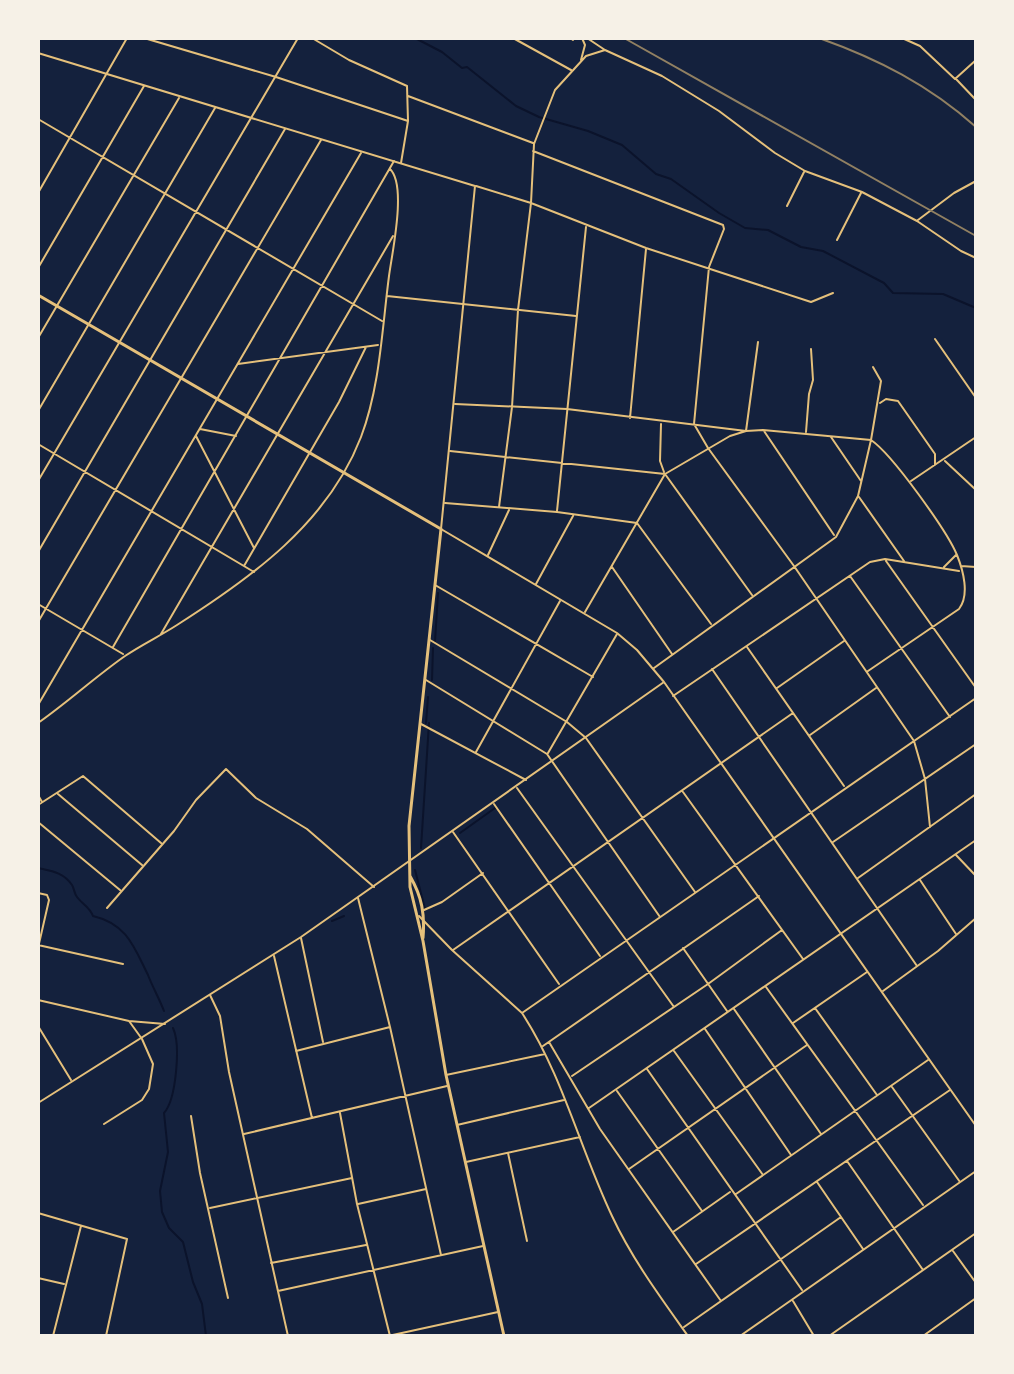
<svg xmlns="http://www.w3.org/2000/svg" width="1014" height="1374" font-family="'Fira Sans',sans-serif">
	<style>
		.lines { fill: none; stroke-linecap: round; stroke-linejoin: round }
		.stream { stroke: #0b132b; stroke-width: 2 }
		.minor { stroke: #e5c07b; stroke-width: 2 }
		.tertiary { stroke: #e5c07b; stroke-width: 2 }
		.secondary { stroke: #e5c07b; stroke-width: 3 }
		.rail { stroke: #918062; stroke-width: 2 }
	</style>
	<rect width="100%" height="100%" fill="#14213d"/>
	<g class="lines">
		<!-- stream -->
		<path class="stream" d="M415,38L442,52L462,68L467,67L516,106L539,117L588,131L622,145L656,174L671,179L719,213L745,228L768,230L801,247L823,251L884,283L893,293L943,294L976,308
			M435,641L438,593
			M432,680L433,648
			M426,723L428,697
			M460,833L495,808
			M421,848L429,723
			M38,868C51,871 63,872 72,885C74,888 74,893 77,897C83,905 89,906 93,916C127,924 134,947 148,975C153,988 159,998 164,1011
			M415,870L425,909
			M332,921L344,916
			M173,1028C181,1045 176,1100 164,1113L168,1152L160,1191L162,1212L169,1228L183,1242L193,1282L202,1304L206,1336"/>
		<!-- minor -->
		<path class="minor" d="M144,38L276,77L408,121
			M312,38L349,60L407,86L408,121L401,163
			M513,38L571,70
			M570,38L573,40
			M587,38L605,50L662,76L719,111L775,153L805,171L862,192L917,221L961,251L976,258
			M902,38L920,46L955,79L976,60
			M581,60L585,45L582,38
			M956,79L976,100
			M408,96L533,143
			M38,119L382,321
			M533,151L723,225L724,229L709,267L694,424L708,448L794,566L914,741L925,779L930,827
			M476,186L531,203L646,248L811,302L833,293
			M38,193L127,38
			M787,206L804,172
			M918,220L954,193L976,181
			M837,240L861,193
			M38,268L144,86
			M387,296L576,316
			M38,338L179,98
			M935,339L976,398
			M238,364L378,345
			M880,403L886,399L898,401L935,454V465
			M455,404L567,409L746,431L763,430L871,440C892,454 947,531 957,555C963,570 970,595 959,609L868,671
			M38,411L215,108
			M630,418L646,249
			M661,424L660,461L664,472
			M200,429L236,436
			M764,431L834,535
			M806,432L809,394L813,380L811,349
			M196,436L254,548
			M831,437L861,481
			M38,444L254,572
			M450,451L665,474L752,595
			M945,461L976,490
			M38,481L298,38
			M911,481L976,437
			M859,497L904,561
			M445,503L557,512L637,523L711,624
			M499,507L512,407L518,310L531,203L534,144L555,90L586,56L605,50
			M557,511L586,227
			M38,552L285,129
			M488,555L509,510
			M886,561L976,688
			M244,566L339,402L366,347
			M961,566L976,567
			M612,567L672,654
			M944,567L956,555
			M850,576L950,717
			M536,584L573,516
			M435,585L593,677
			M38,604L123,654
			M585,612L665,474L730,436L746,431L758,342
			M38,622L321,140
			M161,634L393,236
			M430,640L567,722L586,738L695,892
			M113,647L394,161
			M747,647L844,786
			M654,668L836,537L858,496L871,440L881,381L873,367
			M712,669L917,966
			M426,680L547,754L660,917
			M777,688L844,641
			M673,696L870,562L885,559L959,571
			M38,705L361,153
			M38,723C68,702 95,677 125,656C141,645 160,636 177,625C251,578 328,523 361,437C380,387 382,329 389,276C392,253 407,185 390,169
			M421,724L526,780
			M810,735L876,688
			M476,752L560,601
			M548,753L617,634
			M517,788L674,1007
			M683,792L803,959
			M58,794L142,865
			M38,795L42,802
			M494,804L600,956
			M38,805L83,776L161,843
			M38,822L120,890
			M453,832L559,984
			M833,842L976,744
			M956,855L976,876
			M858,878L976,794
			M920,880L956,934
			M38,893L47,895L49,900L38,948
			M358,898L390,1027L441,1255
			M107,908L174,831L196,800L226,769L256,798L307,829L374,887
			M424,910L442,902L483,873
			M419,916L452,950L522,1013C563,1076 580,1149 612,1216C632,1259 661,1298 688,1336
			M301,938L323,1042
			M38,945L123,964
			M683,948L727,1011
			M453,950L793,713
			M274,956L312,1118
			M766,987L923,1205
			M883,991L938,951L976,918
			M210,995L220,1016L229,1072L288,1336
			M38,1000L129,1021L165,1024
			M815,1008L877,1095
			M734,1009L821,1134
			M522,1013L976,698
			M793,1023L867,972
			M38,1026L71,1080
			M705,1029L791,1155
			M549,1042L600,1129L721,1301
			M543,1046L759,896
			M296,1051L390,1027
			M674,1051L763,1175
			M647,1069L802,1290
			M446,1075L545,1054
			M572,1076L708,984L782,930
			M892,1087L960,1182
			M617,1091L702,1211
			M589,1108L976,840
			M340,1113L357,1204L390,1336
			M191,1116L200,1173L228,1298
			M104,1124L142,1100L149,1089L153,1064L142,1039L129,1021
			M457,1125L564,1100
			M244,1134L447,1086
			M508,1153L527,1241
			M847,1161L923,1270
			M466,1162L580,1137
			M629,1169L807,1045
			M817,1182L863,1249
			M736,1194L928,1060
			M358,1204L426,1189
			M210,1208L352,1178
			M38,1213L127,1239L106,1336
			M673,1232L730,1192
			M953,1251L976,1283
			M271,1263L366,1245
			M696,1264L950,1090
			M38,1278L64,1284
			M278,1291L483,1246
			M793,1301L814,1336
			M684,1327L841,1217
			M53,1336L81,1226
			M388,1336L498,1312
			M740,1336L976,1171
			M829,1336L976,1233
			M923,1336L976,1298"/>
		<!-- tertiary -->
		<path class="tertiary" d="M38,53L475,186L441,529L617,633L637,650L664,682L976,1126
			M38,1103L301,937L664,682"/>
		<!-- secondary -->
		<path class="secondary" d="M38,295L441,529L409,826L410,887L423,941L446,1075L504,1336
			M410,876C422,897 425,914 423,938"/>
		<!-- rail -->
		<path class="rail" d="M624,38L976,236
			M819,38C878,59 929,85 976,127"/>
	</g>
	<!-- border -->
	<rect width="1014" height="1374" fill="none" stroke="#f6f1e7" stroke-width="80"/>
</svg>
